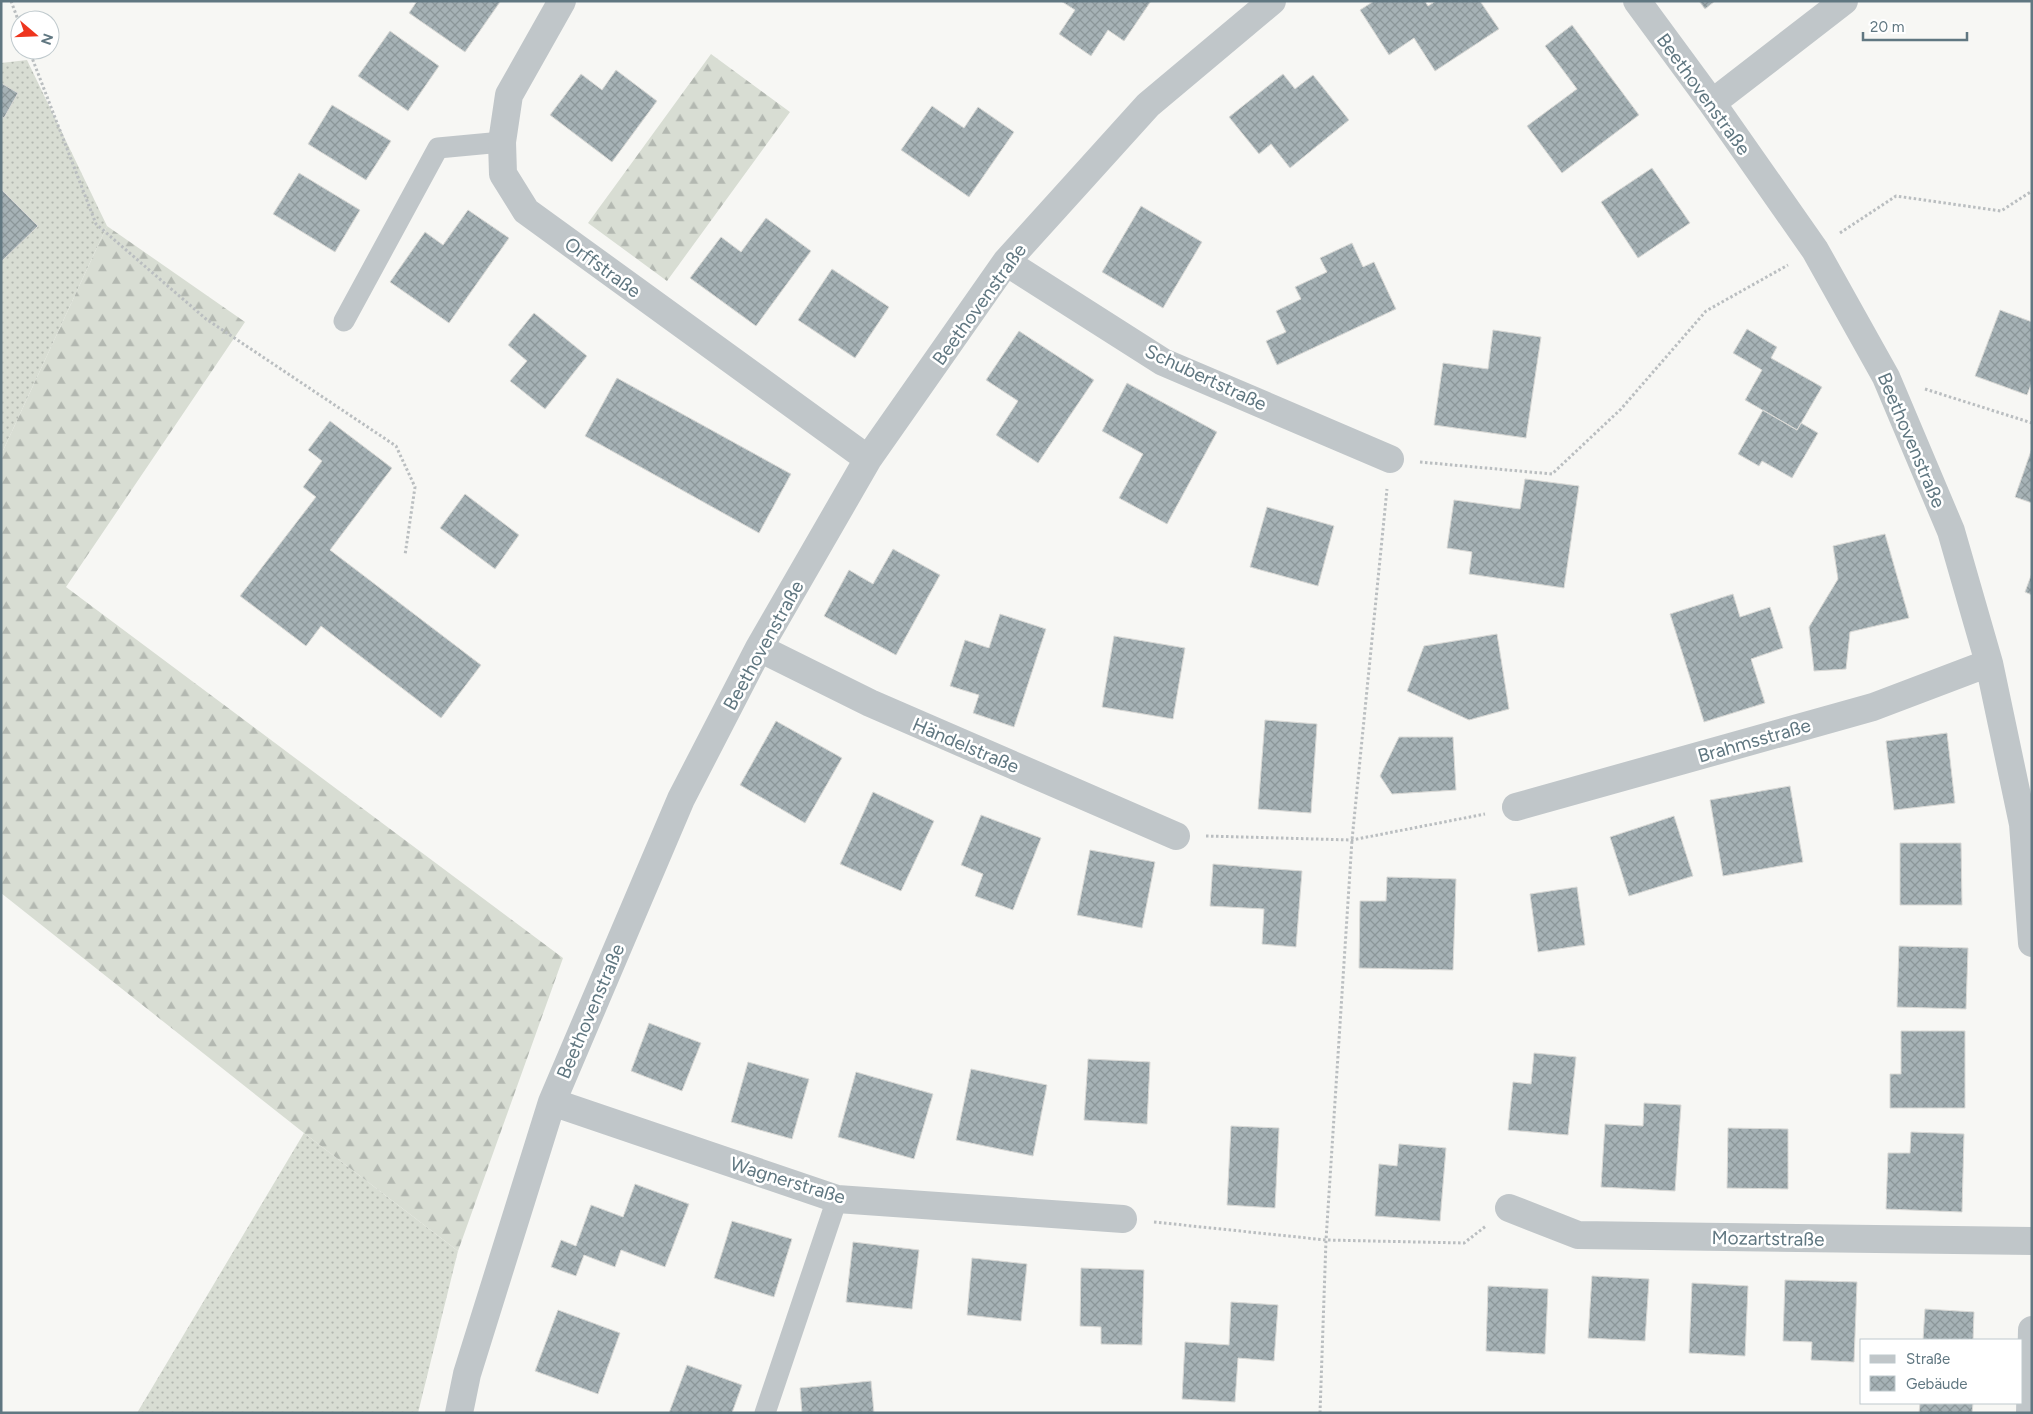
<svg xmlns="http://www.w3.org/2000/svg" width="2033" height="1414" font-family="Figtree,sans-serif">
	<style>
		.grass { fill: url(#grass-dots) }
		.forest { fill: url(#forest-firs) }
		.building { fill: url(#building-cross-hatch); stroke: #d9d9d6 }
		.lines { fill: none; stroke-linecap: round; stroke-linejoin: round }
		.path { stroke: #babec0; stroke-width: 3; stroke-dasharray: 2.5 2.5; stroke-linecap: butt }
		.lane { stroke: #c0c6c9; stroke-width: 21 }
		.street { stroke: #c0c6c9; stroke-width: 28 }
		.labels { text-anchor: middle; stroke-width: 5; stroke-linejoin: round; paint-order: stroke }
		.street-label { font-size: 19px; fill: #607781; stroke: #fff }
	</style>
	<defs>
		<pattern id="grass-dots" width="8" height="8" patternUnits="userSpaceOnUse" patternTransform="scale(1.25)"><rect width="8" height="8" fill="#d8ddd3"/><path d="M2 2h.1M6 6h.1" fill="none" stroke="#b3b8b1" stroke-width="1.8" stroke-linecap="round"/></pattern>
		<pattern id="forest-firs" width="22" height="20" patternUnits="userSpaceOnUse" patternTransform="scale(1.25)"><rect width="22" height="20" fill="#d8ddd3"/><path d="M5 1l3.5 6h-7zM16 11l3.5 6h-7z" fill="#b3b8b1"/></pattern>
		<pattern id="building-cross-hatch" width="8" height="8" patternUnits="userSpaceOnUse" patternTransform="scale(1.25)"><rect width="8" height="8" fill="#a6b2b6"/><path d="M0 0l8 8M0 8l8-8" fill="none" stroke="#8b9699"/></pattern>
	</defs>
	<rect width="100%" height="100%" fill="#f7f7f4"/>
	<!-- grass -->
	<path class="grass" d="M27,60L107,226L1,455V63Z
		M304,1133L458,1251L418,1413H137Z"/>
	<!-- forest -->
	<path class="forest" d="M711,54L790,112L667,281L588,223Z
		M107,226L245,322L66,587L563,958L458,1251L304,1133L1,893V455Z"/>
	<!-- building -->
	<path class="building" d="M417,1H499L500,2L465,52L409,13Z
		M1061,1H1151L1124,41L1108,30L1091,56L1059,34L1075,10Z
		M1374,1H1425L1428,6L1436,1H1480L1499,29L1435,71L1414,38L1389,55L1360,10Z
		M1699,1H1715L1705,9Z
		M1572,25L1639,115L1562,173L1527,126L1577,89L1545,46Z
		M390,31L439,66L408,111L358,76Z
		M616,70L657,101L612,162L550,115L581,74L602,90Z
		M1283,74L1295,89L1313,75L1349,120L1290,168L1271,144L1259,154L1229,117Z
		M1,83L18,93L4,118L1,116Z
		M332,105L391,141L366,180L308,144Z
		M932,106L964,128L978,107L1014,132L969,197L901,150Z
		M1652,168L1690,223L1638,258L1601,202Z
		M299,173L360,210L335,252L273,214Z
		M1,189L38,226L1,262Z
		M1141,206L1202,242L1163,308L1102,272Z
		M468,210L509,238L449,323L390,282L425,232L443,245Z
		M766,218L811,251L756,326L690,278L721,237L741,252Z
		M1352,243L1363,267L1374,262L1396,309L1277,365L1266,341L1286,332L1276,311L1301,299L1295,287L1327,272L1320,258Z
		M832,269L889,307L855,358L798,320Z
		M2000,310L2032,322V382L2027,395L1975,376Z
		M534,313L587,356L545,409L510,381L527,361L508,345Z
		M1747,329L1777,347L1771,358L1822,387L1797,430L1745,400L1762,370L1733,353Z
		M1493,330L1541,337L1526,438L1434,425L1443,363L1488,369Z
		M1019,331L1094,380L1038,463L996,435L1018,401L986,380Z
		M617,378L791,474L759,533L585,436Z
		M1127,383L1217,432L1167,524L1119,498L1143,454L1102,431Z
		M1763,410L1797,430L1801,423L1818,433L1792,478L1762,461L1759,466L1738,454Z
		M330,421L392,468L330,550L481,665L441,718L321,626L306,646L240,596L316,497L303,487L322,461L308,450Z
		M2032,448V503L2015,497Z
		M1525,479L1579,486L1564,588L1469,574L1472,552L1447,548L1454,500L1520,509Z
		M465,494L519,535L495,569L440,528Z
		M1267,507L1334,526L1318,586L1250,567Z
		M1885,534L1909,618L1850,632L1846,669L1814,671L1809,627L1838,579L1833,546Z
		M893,549L940,575L896,655L824,616L849,570L873,584Z
		M2032,573V595L2025,592Z
		M1733,594L1740,617L1770,607L1783,648L1751,659L1765,703L1704,722L1670,614Z
		M1000,614L1046,629L1014,727L973,713L979,695L950,686L965,640L989,648Z
		M1497,634L1509,709L1469,720L1407,691L1424,646Z
		M1114,636L1185,648L1173,719L1102,707Z
		M1265,720L1317,724L1311,813L1258,809Z
		M776,721L842,758L805,823L740,785Z
		M1947,733L1955,803L1894,810L1886,741Z
		M1399,737H1453L1456,790L1392,794L1380,776Z
		M1790,786L1803,862L1723,876L1710,800Z
		M873,792L934,821L901,891L840,864Z
		M981,815L1041,838L1013,910L975,896L983,874L961,865Z
		M1674,816L1693,876L1629,896L1610,837Z
		M1900,843H1961L1962,905H1900Z
		M1090,850L1155,862L1142,928L1077,915Z
		M1213,864L1302,871L1296,947L1262,944L1264,909L1210,906Z
		M1387,877L1456,879L1453,970L1359,968L1360,901H1386Z
		M1577,887L1585,945L1538,952L1530,894Z
		M1899,946L1968,948L1966,1009L1897,1007Z
		M649,1023L701,1043L682,1091L631,1071Z
		M1901,1031H1965V1108H1890V1074H1901Z
		M1534,1053L1576,1057L1568,1135L1508,1130L1513,1082L1531,1084Z
		M1088,1059L1150,1062L1147,1124L1084,1120Z
		M748,1062L809,1079L792,1139L731,1122Z
		M971,1069L1047,1085L1033,1156L956,1140Z
		M856,1072L933,1094L914,1159L838,1137Z
		M1644,1103L1681,1105L1675,1191L1601,1187L1605,1124L1643,1126Z
		M1231,1126L1279,1128L1275,1208L1227,1205Z
		M1728,1128L1788,1129V1189L1727,1188Z
		M1911,1132L1964,1134L1962,1212L1886,1209L1888,1153H1910Z
		M1399,1144L1446,1148L1440,1221L1375,1216L1379,1164L1397,1166Z
		M635,1184L689,1204L665,1267L621,1250L615,1267L584,1255L576,1276L551,1267L561,1240L576,1246L591,1205L623,1217Z
		M732,1221L792,1239L774,1297L714,1278Z
		M853,1242L919,1250L912,1309L846,1302Z
		M972,1258L1027,1264L1021,1321L967,1315Z
		M1081,1268L1144,1270L1142,1345L1101,1344V1327L1080,1326Z
		M1592,1276L1649,1279L1645,1341L1588,1338Z
		M1785,1280L1857,1282L1854,1362L1811,1360L1812,1342L1783,1341Z
		M1692,1283L1748,1286L1745,1356L1689,1353Z
		M1488,1286L1548,1289L1545,1354L1486,1351Z
		M1231,1302L1278,1305L1274,1361L1238,1358L1235,1402L1182,1399L1185,1342L1229,1345Z
		M1925,1309L1974,1312L1973,1340H1923Z
		M558,1310L620,1333L598,1394L535,1371Z
		M687,1365L742,1385L732,1413H669Z
		M871,1381L874,1413H802L800,1388Z
		M1920,1403H1973L1972,1413H1919Z"/>
	<g class="lines">
		<!-- path -->
		<path class="path" d="M11,1L20,25
			M29,50L96,224L206,319L396,446L415,487L405,555
			M1840,233L1896,196L2001,211L2032,191
			M1925,389L2032,423
			M1420,462L1552,474L1621,409L1706,311L1788,265
			M1206,836L1352,840L1485,814
			M1154,1222L1326,1240L1464,1243L1486,1226
			M1320,1413L1326,1240L1352,840L1387,489"/>
		<!-- lane -->
		<path class="lane" d="M344,321L438,148L502,142
			M765,1413L837,1199"/>
		<!-- street -->
		<path class="street" d="M562,1L509,95L502,142L503,174L526,211L868,459
			M1637,1L1712,103L1815,250L1886,377L1951,531L1989,663L2023,824L2032,943
			M1712,103L1844,1
			M1006,262L1163,362L1390,459
			M759,648L870,703L1176,836
			M1516,807L1873,707L1989,663
			M552,1102L837,1199L1123,1219
			M1509,1208L1578,1235L2032,1241
			M459,1413L467,1374L552,1102L681,799L759,648L868,459L1006,262L1148,105L1272,1
			M2030,1413L2032,1330"/>
	</g>
	<g class="labels">
		<!-- street labels -->
		<g class="street-label">
			<text transform="translate(1704 94) rotate(54)" y="7">Beethovenstraße</text>
			<text transform="translate(603 267) rotate(36)" y="7">Orffstraße</text>
			<text transform="translate(979 304) rotate(-54)" y="7">Beethovenstraße</text>
			<text transform="translate(1206 377) rotate(25)" y="7">Schubertstraße</text>
			<text transform="translate(1912 440) rotate(67)" y="7">Beethovenstraße</text>
			<text transform="translate(763 645) rotate(-61)" y="7">Beethovenstraße</text>
			<text transform="translate(1754 740) rotate(-16)" y="7">Brahmsstraße</text>
			<text transform="translate(966 745) rotate(23)" y="7">Händelstraße</text>
			<text transform="translate(590 1011) rotate(-67)" y="7">Beethovenstraße</text>
			<text transform="translate(788 1180) rotate(17)" y="7">Wagnerstraße</text>
			<text transform="translate(1768 1238) rotate(1)" y="7">Mozartstraße</text>
		</g>
	</g>
	<!-- border -->
	<rect width="2033" height="1414" fill="none" stroke="#607781" stroke-width="5"/>
	<!-- legend -->
	<rect x="1860" y="1339" width="162" height="65" fill="#ffffff" stroke="#bfc9cd"/>
	<rect x="1870" y="1355" width="25" height="8" fill="#c0c6c9" stroke="#bfc9cd"/>
	<text x="1906" y="1364" font-size="15" fill="#607781">Straße</text>
	<rect x="1870" y="1376" width="25" height="15" fill="url(#building-cross-hatch)" stroke="#bfc9cd"/>
	<text x="1906" y="1389" font-size="15" fill="#607781">Gebäude</text>
	<!-- north arrow -->
	<g transform="translate(35 35) rotate(109)"><circle r="24" fill="#ffffff" stroke="#bfc9cd"/>
	<path d="M0-4L9 19L0 12L-9 19Z" fill="#ee351e"/>
	<text y="-8" font-size="14" font-weight="bold" text-anchor="middle" fill="#607781">N</text>
	</g>
	<!-- scale -->
	<path d="M1863 32v8h104v-8" fill="none" stroke="#607781" stroke-width="2.5"/>
	<text x="1870" y="32" font-size="15" fill="#607781" stroke="#ffffff" stroke-width="4" paint-order="stroke">20 m</text>
</svg>
